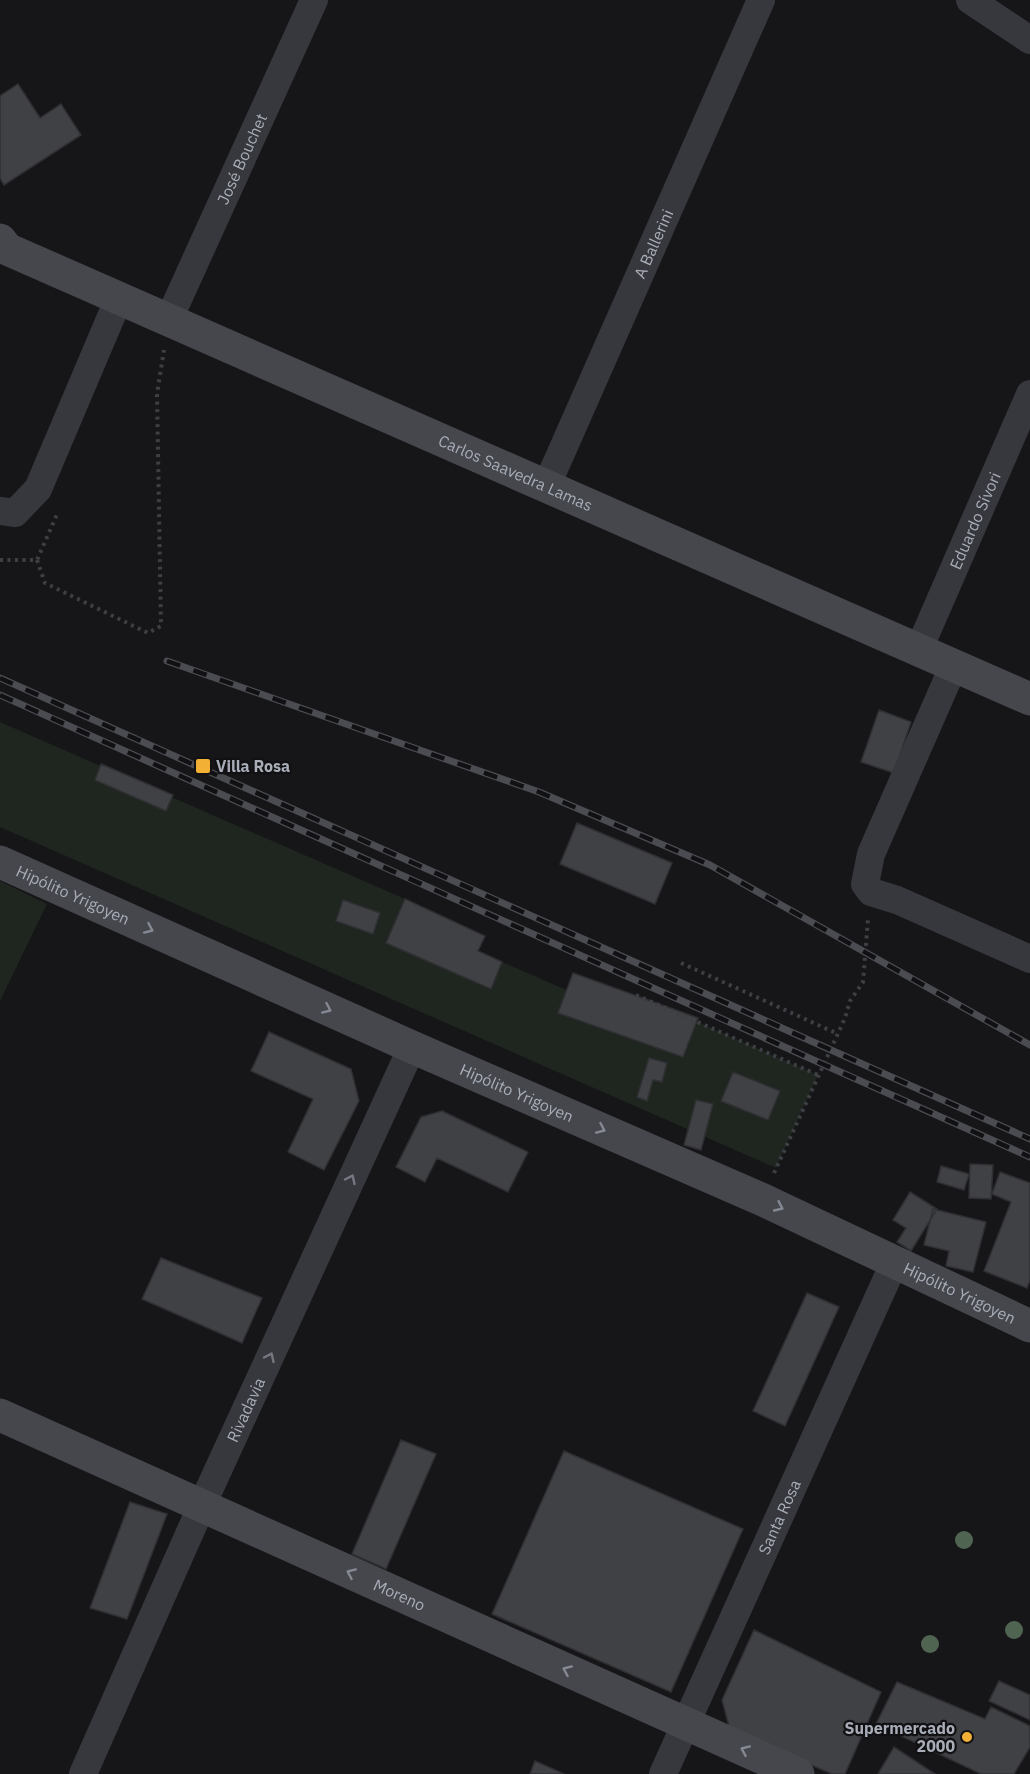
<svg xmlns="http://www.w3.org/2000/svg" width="1030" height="1774" font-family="'IBM Plex Sans',sans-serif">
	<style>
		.green { fill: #1e261f }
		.building { fill: #404145; stroke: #303034; stroke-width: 1.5 }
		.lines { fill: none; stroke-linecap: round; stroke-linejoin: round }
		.path { stroke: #3d3f44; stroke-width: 4; stroke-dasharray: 3 4.5; stroke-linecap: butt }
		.street { stroke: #37383d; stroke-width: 28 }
		.secondary { stroke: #45474d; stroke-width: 33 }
		.rail-casing { stroke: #4a4c52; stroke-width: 7 }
		.rail { stroke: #111113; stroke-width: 4.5; stroke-dasharray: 14; stroke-linecap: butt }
		.tree { fill: #506452 }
		.oneway { stroke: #858993 }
		.oneway2 { stroke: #757881 }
		.poi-dot { fill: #f2b134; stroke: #111113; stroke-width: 2 }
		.labels { text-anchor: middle; stroke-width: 4.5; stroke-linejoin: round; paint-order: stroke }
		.street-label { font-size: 16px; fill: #a8adb8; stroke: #111113 }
		.poi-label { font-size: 16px; font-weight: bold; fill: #a8adb8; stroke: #111113; text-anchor: start }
	</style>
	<rect width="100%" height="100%" fill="#161618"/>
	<!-- green -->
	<path class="green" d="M0,722L405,899L386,943L490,989L502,962L626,1016L636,995L818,1075L776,1168L0,827Z
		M0,881L47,904L0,1001Z"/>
	<!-- building -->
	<path class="building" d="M18,84L40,118L61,104L81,135L4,185L0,178V96Z
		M879,710L911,722L894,773L861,762Z
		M101,764L173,795L166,811L95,780Z
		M577,823L672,863L655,904L560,864Z
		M405,899L485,936L478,951L502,962L491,989L386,943Z
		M343,900L380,913L373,934L336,921Z
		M573,973L698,1018L683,1057L558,1013Z
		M269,1032L351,1069L359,1101L324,1170L288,1152L313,1099L251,1071Z
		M649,1058L667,1063L662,1082L653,1080L647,1101L637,1097Z
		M733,1072L780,1091L768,1120L721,1101Z
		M696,1100L713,1104L701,1150L684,1145Z
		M442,1111L528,1152L508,1192L437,1158L425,1182L396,1167L421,1117Z
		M970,1164L993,1165L991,1199L969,1198Z
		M941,1166L969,1174L964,1190L937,1182Z
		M1000,1172L1030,1183V1280L1027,1288L984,1271L1011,1202L992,1194Z
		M1000,1172L1030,1183V1280L1027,1288L984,1271L1011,1202L992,1194Z
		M910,1192L937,1209L911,1251L897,1242L906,1228L893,1220Z
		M933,1209L986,1222L973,1272L946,1266L949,1251L924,1245Z
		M161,1258L262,1298L242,1343L142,1299Z
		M807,1293L839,1307L785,1426L753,1411Z
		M401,1440L436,1454L386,1569L352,1554Z
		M564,1451L743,1529L671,1692L492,1614Z
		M130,1502L167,1514L127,1619L90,1608Z
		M754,1630L881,1692L845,1774H832L730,1730L722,1700Z
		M999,1681L1030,1695V1720L989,1701Z
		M897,1682L985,1719L991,1707L1030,1726V1747L1014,1774H981L876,1724Z
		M894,1747L935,1774H878Z
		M535,1761L564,1774H530Z"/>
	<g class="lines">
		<!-- path -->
		<path class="path" d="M0,560H37L58,512
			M37,560L45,583L148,633L161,626L157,394L164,350
			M681,963L836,1033
			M636,995L818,1075
			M774,1173L845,1018L850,1001L863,982L868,919"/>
		<!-- street -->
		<g class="street">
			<path d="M970,0L1030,40"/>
			<path id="s1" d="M169,319L314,0"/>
			<path id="s2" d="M546,487L761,0"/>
			<path d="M0,511L15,513L38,489L119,298"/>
			<path id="s3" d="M919,649L1030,394"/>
			<path d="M954,665L871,854L865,884L871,892L897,900L1030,959"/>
			<path id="s4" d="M83,1774L202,1505L412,1047"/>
			<path id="s5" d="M663,1774L895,1261"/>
		</g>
		<!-- secondary -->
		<g class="secondary">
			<path id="s6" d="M0,240L7,249L1030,699"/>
			<path id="s7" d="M0,862L412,1047L761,1199L1030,1326"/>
			<path id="s8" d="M0,1415L798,1774"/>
		</g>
		<defs>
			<path id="rail" d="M167,661L539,792L710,865L1030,1045
				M0,678L1030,1139
				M0,695L1030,1157"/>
		</defs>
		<!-- rail casing -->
		<use href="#rail" class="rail-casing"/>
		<!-- rail -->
		<use href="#rail" class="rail"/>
	</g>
	<!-- trees -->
	<g class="tree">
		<circle cx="964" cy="1540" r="9"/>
		<circle cx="1014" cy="1630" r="9"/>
		<circle cx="930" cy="1644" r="9"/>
	</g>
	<!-- one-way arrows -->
	<defs><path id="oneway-chevron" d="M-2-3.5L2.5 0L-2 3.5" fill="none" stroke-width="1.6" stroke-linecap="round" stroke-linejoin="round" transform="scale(1.5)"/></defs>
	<g class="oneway">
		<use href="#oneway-chevron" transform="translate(149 929) rotate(24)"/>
		<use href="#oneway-chevron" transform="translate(327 1009) rotate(24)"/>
		<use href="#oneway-chevron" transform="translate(601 1129) rotate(24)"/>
		<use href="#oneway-chevron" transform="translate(779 1207) rotate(25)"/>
		<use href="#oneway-chevron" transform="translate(351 1573) rotate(-156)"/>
		<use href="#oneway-chevron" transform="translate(567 1670) rotate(-156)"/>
		<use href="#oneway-chevron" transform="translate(745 1750) rotate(-156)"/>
	</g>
	<g class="oneway2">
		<use href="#oneway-chevron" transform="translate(351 1179) rotate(-65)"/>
		<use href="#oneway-chevron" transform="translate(270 1357) rotate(-65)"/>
	</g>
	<!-- markers -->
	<g class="poi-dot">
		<rect x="195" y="758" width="16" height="16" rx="3"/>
		<circle cx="967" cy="1737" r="6"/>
	</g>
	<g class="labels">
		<!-- street labels -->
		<g class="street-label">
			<text dy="6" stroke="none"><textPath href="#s1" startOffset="176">José Bouchet</textPath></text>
			<text dy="6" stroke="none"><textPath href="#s2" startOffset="266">A Ballerini</textPath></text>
			<text dy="6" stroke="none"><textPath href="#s6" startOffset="567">Carlos Saavedra Lamas</textPath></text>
			<text dy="6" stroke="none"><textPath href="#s3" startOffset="140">Eduardo Sívori</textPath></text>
			<text dy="6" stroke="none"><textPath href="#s7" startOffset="80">Hipólito Yrigoyen</textPath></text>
			<text dy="6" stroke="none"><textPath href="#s7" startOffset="566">Hipólito Yrigoyen</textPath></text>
			<text dy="6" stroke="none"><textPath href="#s7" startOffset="1052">Hipólito Yrigoyen</textPath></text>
			<text dy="6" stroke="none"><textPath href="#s4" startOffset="399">Rivadavia</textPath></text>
			<text dy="6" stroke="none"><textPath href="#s5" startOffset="282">Santa Rosa</textPath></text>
			<text dy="6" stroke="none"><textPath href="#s8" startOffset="438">Moreno</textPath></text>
		</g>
		<!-- poi labels -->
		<g class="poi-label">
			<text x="216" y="772">Villa Rosa</text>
			<text x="955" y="1734" text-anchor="end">Supermercado<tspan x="955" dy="18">2000</tspan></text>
		</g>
	</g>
</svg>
